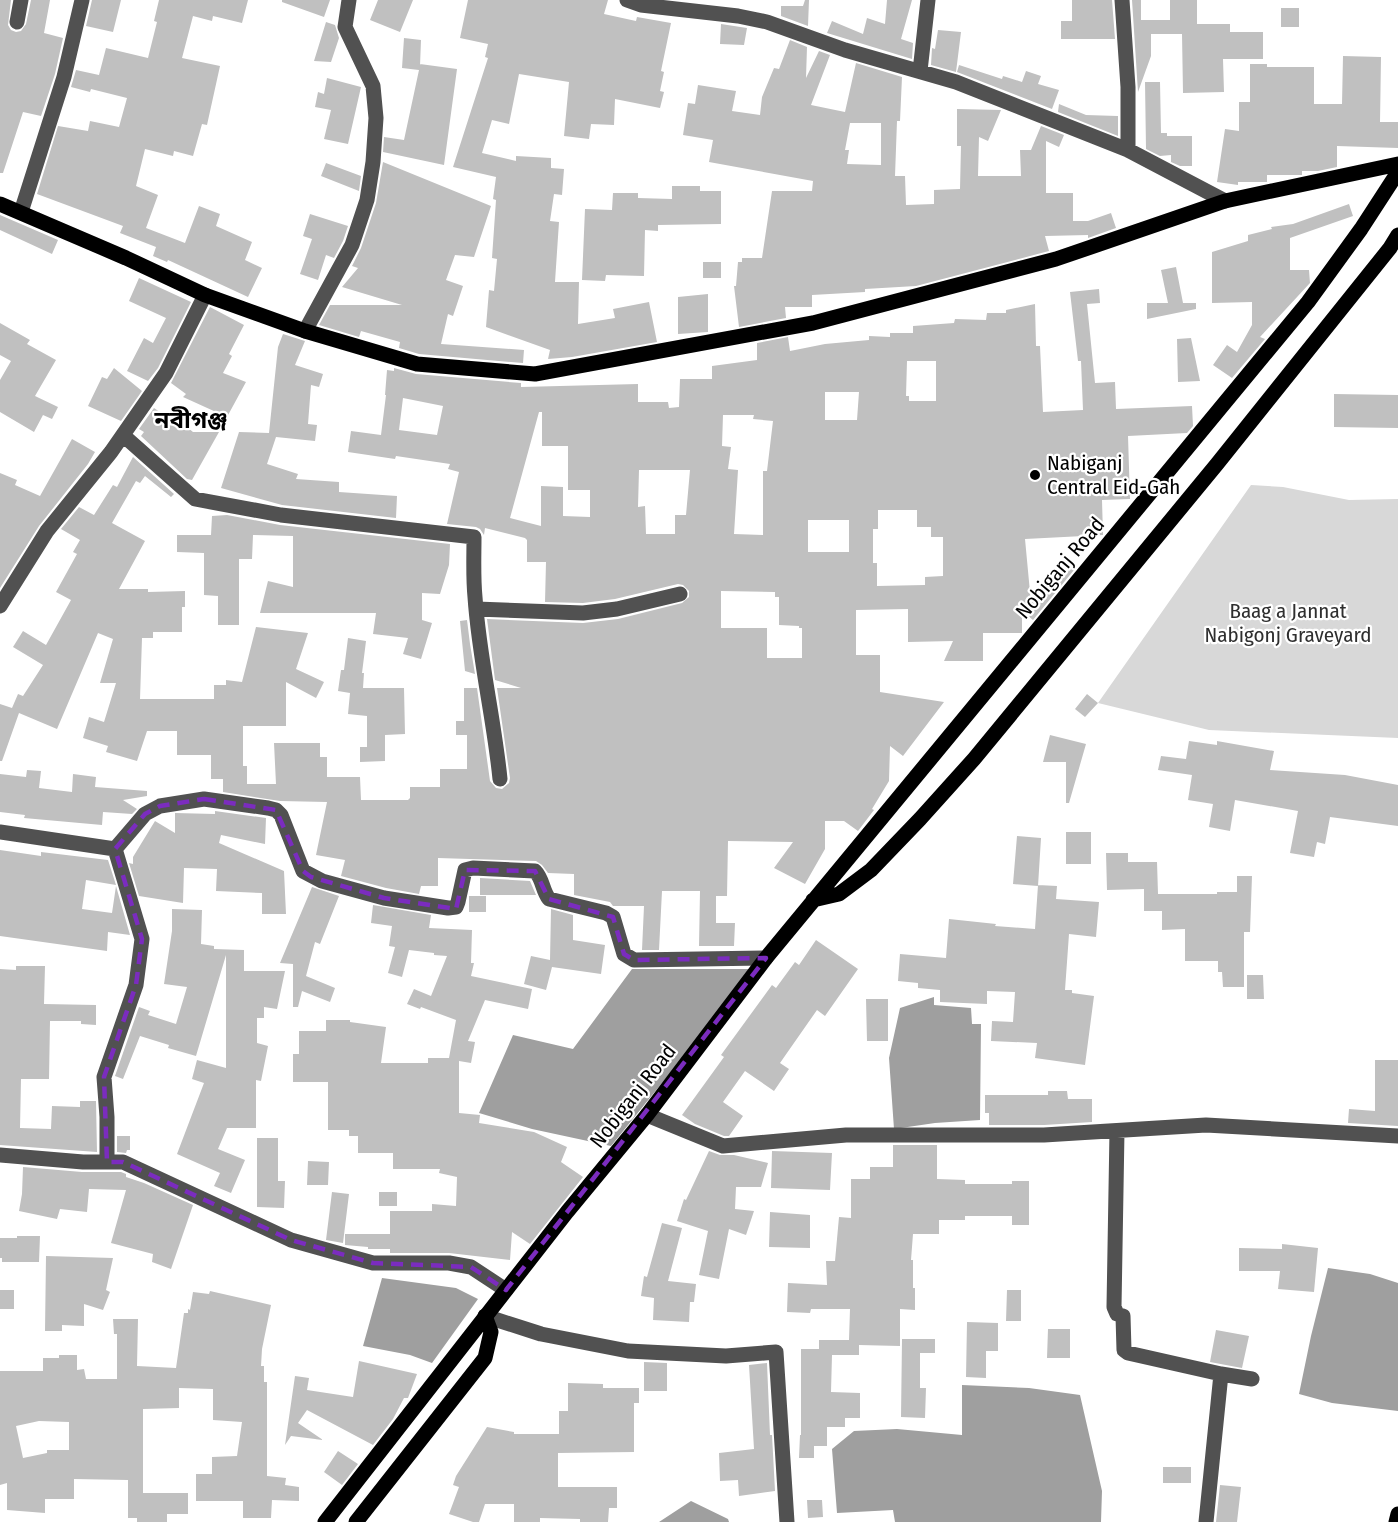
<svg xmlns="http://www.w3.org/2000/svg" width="1398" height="1522" font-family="'Fira Sans Condensed','Noto Sans Bengali',sans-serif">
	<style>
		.green { fill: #d8d8d8 }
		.water { fill: #9f9f9f }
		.building { fill: #c0c0c0; fill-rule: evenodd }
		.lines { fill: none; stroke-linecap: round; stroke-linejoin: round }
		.minor { stroke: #515151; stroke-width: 15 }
		.major { stroke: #000; stroke-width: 15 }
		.marked { fill: none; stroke: #7b2cbf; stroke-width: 4.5; stroke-dasharray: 12 8; stroke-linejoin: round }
		.poi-dot { fill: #000; stroke: #fff; stroke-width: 2 }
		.labels { text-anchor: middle; stroke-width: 4.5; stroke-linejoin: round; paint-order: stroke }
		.poi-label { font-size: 21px; fill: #000; stroke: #fff; text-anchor: start }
		.street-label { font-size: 21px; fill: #000; stroke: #fff }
		.park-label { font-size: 21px; fill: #2f2f2f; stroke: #fff }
		.quarter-label { font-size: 24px; font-weight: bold; fill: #000; stroke: #fff }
	</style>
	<rect width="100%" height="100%" fill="#fff"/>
	<!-- green -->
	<path class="green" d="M1251,485L1283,487L1349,500L1398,499V738L1209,730L1098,703Z"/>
	<!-- water -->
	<path class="water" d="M632,969H754L611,1146L532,1129L479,1113L513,1035L573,1049Z
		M934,997V1005L971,1008L972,1024H981L980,1120L935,1123L894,1129L889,1058L900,1008Z
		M1328,1268L1370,1274L1398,1283V1411L1332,1403L1299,1394L1311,1336Z
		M382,1278L456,1288L478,1299L432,1363L410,1355L363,1346Z
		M962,1385L1029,1388L1080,1395L1102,1491L1101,1522H895L893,1510L837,1513L832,1449L854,1431L897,1429L962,1435Z
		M691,1501L728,1519L729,1522H659Z"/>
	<!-- building -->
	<path class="building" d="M0,0H11L8,25L11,30L16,32L21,31L26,24L31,0H50L44,33L63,38L55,74L41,116L23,112L3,173H0Z
		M92,0H121L113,32L86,26Z
		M159,0H248L242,23L213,16L212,21L193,16L182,58L220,66L207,125L202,124L193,156L174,151L173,156L145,149L136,186L158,195L146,228L185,243L199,206L220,214L216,226L252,242L245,260L262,268L248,297L168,260L167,262L153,256L156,247L120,233L123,226L37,194L58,126L88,131L90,121L119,127L127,98L91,89L90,92L71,87L76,70L99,75L106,48L148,58L157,22L154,21Z
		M282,0H330L324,17L282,2Z
		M378,0H413L400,32L370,20Z
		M468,0H608L604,14L636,21L637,17L671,23L661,71L664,72L660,91L664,92L660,108L615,99L614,125L591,124L589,139L564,136L569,82L519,74L509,124L492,120L482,153L516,161V156L551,158V168L564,169L562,195L554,194L550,221L559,222L555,282H579L578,324L615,318L613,309L649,302L657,342L572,357L548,359L550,350L486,327L489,290L494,291L497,259L492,258L496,200L493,199L496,177L453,167L488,58L485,57L488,44L460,38Z
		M805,0H809L808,26L781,16V6H803Z
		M887,0H912L901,39L913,43L912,59L827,33L832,21L863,34L867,18L885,24Z
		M1072,0H1112L1115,39H1061V21H1072Z
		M1132,0H1141V20H1170V0H1197V24H1230V32H1263V59H1223L1224,92L1183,93L1182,34H1151V56L1138,92Z
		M1281,8H1299V27H1281Z
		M326,22L335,25L339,38L331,62L314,61Z
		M721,24L747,28L744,45L720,44Z
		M938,30L961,32L956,72L931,65L932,48L935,49Z
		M404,38L421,40L420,66V64L457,69L444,165L383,152L384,137L404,140L419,70L402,68Z
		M790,40L807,47L806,78L819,51L830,55L811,105L845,112L856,63L902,77L900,121H897L895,176H905L906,205L934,204V190L960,189L961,146H957V109L1001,110L988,141L979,137L978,176H1021L1020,150H1031L1041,126L1064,135L1059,147L1046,141V193H1073V221H1088L1111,213L1116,228L1088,238V235L1045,236L1049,251L916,286L865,289V292L812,295V307H785L786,318L739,327L734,286H736L738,262H742V258H762L772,191H812L813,181L709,162L713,140L683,135L688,103L695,104L698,85L736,91L732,111L760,115L762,97L774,68L779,69ZM850,123H881V165L847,164L849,150H845Z
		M1343,56L1381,57L1380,122H1398V148L1337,146V167L1318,171H1302V175H1267V182H1238V185L1217,182L1225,129L1239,131V102H1250V64H1267V67H1314V104H1342Z
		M959,65L1002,79L1003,76L1022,82L1026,71L1041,76L1038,84L1059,90L1052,109L957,72Z
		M327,78L361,87L348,144L324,139L331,110L315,107L318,92L324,94Z
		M1145,82H1160L1161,133H1167V136H1192V166H1180L1171,162V155L1160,156L1146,149Z
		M1059,104L1086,115L1118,116V136L1058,112Z
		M383,162L491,206L474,257L455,255L446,280L463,286L453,316L448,314L441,344L524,350L523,363L419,354L399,348L400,342L361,331L359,337L319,325L330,305H402L342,287L358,268L352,266L361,248L376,203Z
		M326,163L361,176L359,191L321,176Z
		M672,186H700V191H721V224L658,225V231L645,230L644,276L606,275L605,281L582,280L585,209L612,210L613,193H638V198L672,199Z
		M1349,204L1353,216L1290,238V270H1309L1310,283L1260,337L1265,339L1232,378L1213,365L1227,345L1237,352L1252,325V302L1212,303V252L1248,241V235L1272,229L1271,227L1293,224Z
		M310,214L348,226L343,241L334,258L326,255L318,280L300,274L312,239L303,236Z
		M0,215L58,240L52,254L0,230Z
		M703,262H721V278H703Z
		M1176,267L1183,303H1196V309L1147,319V303H1168L1161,270Z
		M139,278L191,302L158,368L148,381L127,371L144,338L153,343L166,318L129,301Z
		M1099,289L1100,303L1087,304L1095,383L1115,382L1116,409L1192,406L1193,426L1187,433L1128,436L1130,499L1102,500L1103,535L1025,539L1031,603L1064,562L1074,570L1033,620L1022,611V633H983V661H944L953,641L908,642V609L856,610V655H880V692L944,702L903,756L890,746L889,781L872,809L874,810L858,831L844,821H825V849L805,884L774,868L793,842L728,841L727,896H716V923H735L734,946H699L700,891H662L659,950H642L644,906H613L610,902L574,895V874L548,873L542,865L536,861L438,858V886H421L419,894L386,888L341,876L345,860L316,855L327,802L280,801L223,792V779H211V755H177V731H147L137,761L106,752L108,746L83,738L89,717L104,722L116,683H100L113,639L98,633L57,729L19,713L2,761H0V704L12,708L18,694L23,696L43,665L13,647L23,631L46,645L71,600L56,592L77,554L73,552L80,540L61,529L79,507L94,515L113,485L117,487L133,457L174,494L171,497L145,476L140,483L136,481L112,523L145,541L119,589H148V592L185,591V607H182V632H153V638H142L140,699H214V685H226V680L242,682L256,627L308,633L296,669L324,682L316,698L286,682V726H243V766H247V784H276L274,743H320V757H327V777H360L361,800H408L410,798V787H440V769H467V735H456V721H464V688H477L490,781L496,788L502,789L509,783L510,778L497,688H521L495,680L487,619L583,623L618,619L682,603L689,597V591L683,585L678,584L615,599L583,603L545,602L546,562H527V540L525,538L485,528L484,535L480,529L476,527L447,524L459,472L448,469L450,464L396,456L395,459L348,452L351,431L381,435L386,395H385L387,370L394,371V368L416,374L521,383V387L638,384V402H668L669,408L679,407L680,379H712V366L757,360V343L788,337L790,351L825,344L869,340V336L890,337V333H913V326L954,323L955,319L986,320L987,313H1006V310L1035,304L1036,346H1040L1043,412L1083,410L1081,361H1078L1070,292ZM907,361H936V401H909V396H906ZM825,392H859L857,420H825ZM403,398L443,406L437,435L399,430ZM539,412H542V446H568V490H590V517L563,516V487L541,486V526L510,518ZM723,415H754L753,419L773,421L767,471H763V535L734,534L738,470L728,469L731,447L722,446ZM639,470H690L686,515H675V534H646L645,506L638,507ZM878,510H917V527H931V537H943V576L925,577V585L877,586V563H873V529H878ZM808,520H849V552H808ZM721,591L775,592V597H779V625L799,626V628H802V658H767V628H721Z
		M708,294V332L678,334V297Z
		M210,307L244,325L229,354L232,356L223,373L246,382L227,417L183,397L186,394L171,383Z
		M0,323L30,340L27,344L56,360L35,396L58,407L52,419L43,415L34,432L0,412V380L11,361L0,355Z
		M283,334L305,341L295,365L323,374L319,387L311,385L308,424L317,425L315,441L276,437L267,464L298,474L296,479L339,482V492L397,496L396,518L282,505L221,488L239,432L269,433L278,347Z
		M1191,338L1200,381L1178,382L1177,339Z
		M114,368L142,391L121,421L88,406L102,377L107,379Z
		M1334,394L1398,395V428L1334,427Z
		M154,408L167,417L170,413L193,432H219L192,480L187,479L141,436L144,432L139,429Z
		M72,439L95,452L88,464L39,526L0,588V473L17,480L15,485L40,496Z
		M227,515L280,525L450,544L449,565L440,594L422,593V620L432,623L421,659L403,654L408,638L373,634L376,613H260L268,581L293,587V536L253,535L252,559H239V625H218V596L204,595V553L177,552V535H211L212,516Z
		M467,620L470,644L475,674L465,671L460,621Z
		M348,638L366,641L362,673H364L363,688H404L405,734L385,735V761L360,762V747H367V716L348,714L350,693L338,691L341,670H344Z
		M1087,694L1098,703L1085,717L1075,709Z
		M1050,735L1086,744L1069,803H1066V762H1043Z
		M1189,741L1217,745V741L1274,751L1270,770L1345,775L1398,785V826L1330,817L1325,844L1317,842L1314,857L1290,853L1298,811L1235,800L1230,831L1209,827L1213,804L1188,800L1192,775L1158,770L1161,756L1186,759Z
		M27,770L41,771L39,788L72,792L73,774L96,777L95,787L147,791V796L123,800L137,809L132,814L103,812L102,825L24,818L25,815L0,812V774L26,777Z
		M215,811L266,818L265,844L221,835L219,843L284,871L286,914H262V893L216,891L217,869L184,868L183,903L139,896L129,863L133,864V857L155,821L175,833V813L215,814Z
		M1066,832H1091V864H1066Z
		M1017,836L1041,838L1038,886L1013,884Z
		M0,850L41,856V852L108,860L116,885L86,880L82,909L112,913L116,886L130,935L108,932L107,951L0,936Z
		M1106,853H1128V862H1157L1158,894H1217V892H1237V876H1252L1250,932H1244V987H1223L1222,972H1218V961H1185V929L1162,930V911H1144V889L1107,890Z
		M480,878L530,881L536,895H480Z
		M1038,885L1057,886L1056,899L1099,902L1096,937L1069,934L1065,990H1072V993L1094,996L1085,1065L1035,1058L1037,1043L991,1041L992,1021L1013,1022L1015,992L987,991V1004L940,1002V990L918,988V983L898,981L900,954L946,958L949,919L996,924L995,926L1035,929Z
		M312,887L339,896L320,944L315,942L306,976L335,988L330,1002L302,991L298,1007H293V964L280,963Z
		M469,896H486V912H469Z
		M373,905L431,915L429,928L472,930L471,963H474L471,976L532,989L528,1009L485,1000L468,1041L475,1042L471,1063L459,1061V1113L480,1115L479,1123L534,1132L567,1147L561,1162L583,1177L530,1244L512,1232L510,1260L449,1253H390V1249H368V1247L345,1245V1234H390V1211H432V1204L456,1206L457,1177L439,1173L440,1169H393V1153H358V1136H349V1130H328V1082H293V1054H299V1031H326V1020H350V1022L386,1027L381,1063H428V1058H449L456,1020L421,1007L420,1009L407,1004L414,989L431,996L447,956L434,955V953L409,950L402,977L388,973L395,947L389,946L392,926L371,923Z
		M172,909L202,910L201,944L214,946V949L244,950V971H285L277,1009L264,1007V1018H257V1043L268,1046L261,1081L256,1080V1128H227L218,1149L245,1160L231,1193L214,1186L220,1173L177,1154L204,1083L192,1079L197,1060L226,1068V955L196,1056L168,1048L169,1045L140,1036L123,1079L115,1076L139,1007L150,1011L148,1015L176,1024L187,987L164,984L172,931Z
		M551,909L573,915V940L605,945L601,974L552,967L546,990L524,984L531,956L550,960Z
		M816,940L858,969L825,1016L817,1010L780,1063L789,1069L774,1091L745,1071L723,1102L743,1116L729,1136H724L695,1124L682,1115L724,1057L721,1055L772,985L776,988L795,962L799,965Z
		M16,966H45L44,1004L96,1005V1025L81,1024V1021H50L49,1079H21L20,1128L51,1129L52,1106L80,1107V1101H96L97,1152L0,1145V969L16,970Z
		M1247,975H1263L1264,999H1247Z
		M866,999H888V1041H867Z
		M1375,1060H1398V1126L1348,1123L1349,1109L1375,1111Z
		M1048,1091H1067L1068,1099H1092V1122L1044,1125H989V1113H985V1095H1048Z
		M117,1136H130V1150H127L126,1153L117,1152Z
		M257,1138H278V1181H285L284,1208L257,1207Z
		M893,1145H937V1179L965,1180V1184H1012V1181H1029V1225H1012V1216H965V1220H939V1234H913L911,1260H913V1288H915V1310L900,1309V1346L859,1345V1355H832L831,1392L860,1393V1418H845V1427H827V1446H814V1458H799L800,1435H801V1349H819V1340H849L850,1309H811L810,1313L787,1312L788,1283L827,1285L826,1261H835L839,1217L851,1218V1179H870V1167H893Z
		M709,1151L720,1155H734L768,1163L761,1187H736L735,1209L754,1211L746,1235L729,1229L719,1279L699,1275L708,1231L677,1221L684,1199L686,1200Z
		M772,1151L832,1153L830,1190L771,1188Z
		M308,1161L329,1162L328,1185H307Z
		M23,1167L82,1172H121L126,1174V1177L144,1183L193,1205L171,1269L152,1262L153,1254L111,1243L126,1190L89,1189L87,1212L60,1209L57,1219L19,1211L22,1194Z
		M332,1192L349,1194L343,1243L326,1240Z
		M379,1192H397V1206H379Z
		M770,1212L810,1215V1248L769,1247Z
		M662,1223L682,1228L668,1281L696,1284L694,1302H690L689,1322L653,1320L654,1298L641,1296L644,1276L647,1277Z
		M17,1236H40L39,1262H2V1258H0V1238H17Z
		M1282,1244L1318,1248L1314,1292L1278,1289L1280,1271H1239V1248L1282,1249Z
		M46,1256L113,1258L106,1290L110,1292L103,1310L84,1304V1326L62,1325V1331H45Z
		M0,1290H14V1309H0Z
		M1007,1290H1021V1321H1006Z
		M210,1291L271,1305L262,1349L261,1366H264V1382H267V1476L286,1478L285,1485L299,1487V1501L272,1500L271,1518H243V1501H196V1474H212V1457L237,1456L242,1422L213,1420V1389L179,1388V1408L143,1409V1493H188V1514H167V1522H137V1518H128V1480L74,1479V1499H45V1513L7,1510V1483L0,1485V1371H43V1358H59V1355H77V1370L84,1369L86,1379H117V1334H114L113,1319H138L137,1366L176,1368L184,1313H188V1309L190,1310L193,1292L209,1294ZM39,1421L69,1422V1450H47V1453L23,1458L16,1426Z
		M967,1322L998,1323V1351H986V1378L966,1377Z
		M1048,1329H1070V1358H1047Z
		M1216,1330L1249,1336L1242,1368L1210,1362Z
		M902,1339H935V1353H920V1388H926L925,1418L901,1417Z
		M359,1361L417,1374L408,1398H404L393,1419L373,1445L307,1410L298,1423L323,1440L291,1436L285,1445L295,1376L309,1378L307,1390L353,1397Z
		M644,1362L667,1363V1391H644Z
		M767,1363L770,1435H772L775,1491L739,1496L738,1480L720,1481L719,1453L754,1449L749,1365Z
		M568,1383L603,1384V1388H639V1403H634V1452L558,1453V1487H617V1508H609L608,1522H580V1519L540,1518V1522H514V1504H485L479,1522H473L449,1514L459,1487L453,1485L456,1476L487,1427L514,1432V1434H559V1411H568Z
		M338,1451L358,1464L342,1485L324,1472Z
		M1163,1467H1191V1483H1163Z
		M1220,1485L1241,1487L1237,1522H1216Z
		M807,1500H822L823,1517L808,1518Z"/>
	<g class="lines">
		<!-- minor -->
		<path class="minor" d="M627,0L641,5L738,16L767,22L845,50L956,82L1128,150L1225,201
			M1122,0L1128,87V150
			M17,22L21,0
			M920,71L928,0
			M21,212L64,77L82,0
			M305,331L352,245L367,200L373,162L376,118L373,86L345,27L349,0
			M124,436L195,499L281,515L474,537C474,557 473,577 475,597C479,658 494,718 500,779
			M0,606L47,531L111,452L166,373L205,295
			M476,609L583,613L617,609L680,594
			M0,832L115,849L145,814L160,806L204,799L268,808L276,810L281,815L303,871L322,881L384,898L448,908L456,907L458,902L465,870L473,868L535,871C543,879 542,890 549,899L606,913L613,917L624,954L634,960L766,958
			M647,1115L723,1146L846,1135H1044L1206,1125L1398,1136
			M1117,1131L1114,1307L1117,1314L1123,1316L1124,1350L1128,1353L1221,1374L1206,1522
			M0,1155L83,1162H123L291,1240L373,1263H449L471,1267L506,1290
			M107,1162V1117L104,1077L136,985L142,939L115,849
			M485,1316L541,1334L628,1351L726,1356L776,1352L787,1522
			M1221,1374L1252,1379"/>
		<!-- major -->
		<path class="major" d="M0,204L126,258L205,295L305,331L417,364L535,374L813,323L1056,259L1225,201L1398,164
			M813,900L839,894L871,870L920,819L974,759L1217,464L1390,248L1398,235
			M325,1522L567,1212L647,1115L766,958L1308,302L1361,229L1398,172
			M356,1522L485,1358L491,1332L485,1316
			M1396,1522L1398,1514"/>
	</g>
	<!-- marked area -->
	<path class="marked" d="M204,799L276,810L303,871L311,877L384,898L456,909L465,870L535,871L549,899L613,917L624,954L634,960L766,958L506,1290L471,1267L373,1263L291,1240L123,1162H107L104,1077L136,985L142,939L115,849L145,814L160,806Z"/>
	<!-- markers -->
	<circle class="poi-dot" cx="1035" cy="475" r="6"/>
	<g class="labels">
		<!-- poi labels -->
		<g class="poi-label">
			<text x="1047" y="470">Nabiganj<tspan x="1047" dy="24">Central Eid-Gah</tspan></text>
		</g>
		<!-- street labels -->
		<g class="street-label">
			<text transform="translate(1060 568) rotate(-50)" y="7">Nobiganj Road</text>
			<text transform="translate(633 1096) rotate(-52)" y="7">Nobiganj Road</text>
		</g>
		<!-- park labels -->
		<g class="park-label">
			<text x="1288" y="618">Baag a Jannat<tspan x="1288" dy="24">Nabigonj Graveyard</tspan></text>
		</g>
		<!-- quarter labels -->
		<g class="quarter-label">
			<text x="191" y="428">নবীগঞ্জ</text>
		</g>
	</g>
</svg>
